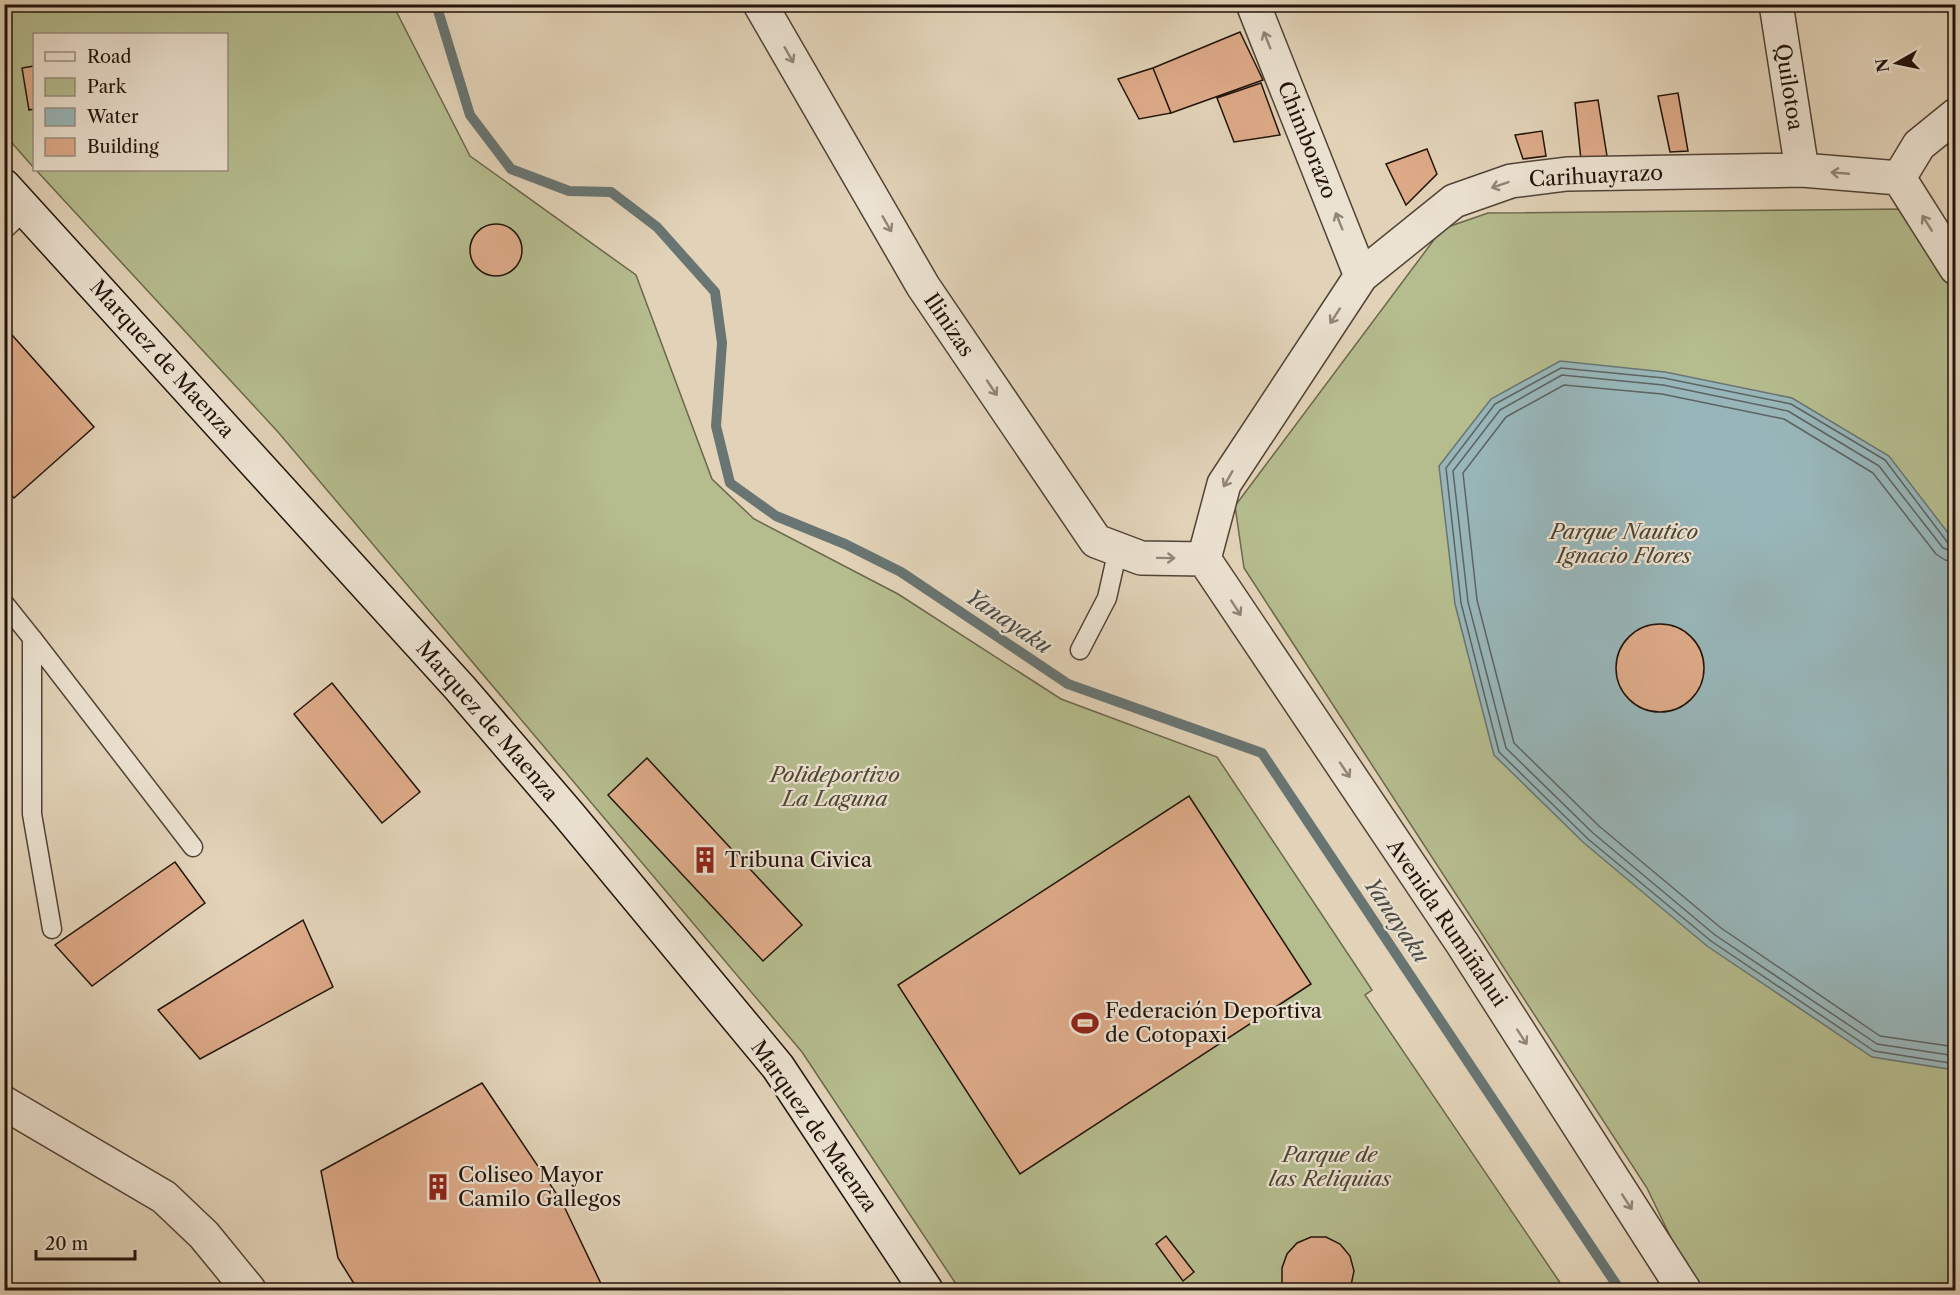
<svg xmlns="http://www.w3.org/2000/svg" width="1960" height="1295" font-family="'Libre Caslon Text',serif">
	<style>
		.green { fill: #b5bc8e; stroke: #6b684c; stroke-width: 1.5 }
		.water { fill: #98b6b9; stroke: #687573; stroke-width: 1.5 }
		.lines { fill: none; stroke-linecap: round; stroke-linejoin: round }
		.shore { stroke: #5c6462; stroke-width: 1.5 }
		.stream { stroke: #687573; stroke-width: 10 }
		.building { fill: #deab89; stroke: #21130a; stroke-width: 1.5 }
		.lane-casing { stroke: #514336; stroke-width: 21 }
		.street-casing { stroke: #514336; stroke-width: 36 }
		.secondary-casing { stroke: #21130a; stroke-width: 36 }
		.lane { stroke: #ece2d1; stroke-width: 18 }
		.street { stroke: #ece2d1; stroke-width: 33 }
		.secondary { stroke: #ece2d1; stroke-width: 33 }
		.oneway { stroke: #918577 }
		.labels { text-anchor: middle; stroke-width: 4.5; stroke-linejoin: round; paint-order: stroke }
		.street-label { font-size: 21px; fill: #21130a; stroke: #ece2d1 }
		.park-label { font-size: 21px; font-style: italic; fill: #4d4632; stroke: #ece2d1 }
		.poi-label { font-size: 21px; fill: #21130a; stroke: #ece2d1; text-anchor: start }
		.water-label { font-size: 22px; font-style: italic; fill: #4b4c47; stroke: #ece2d1 }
	</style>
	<rect width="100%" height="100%" fill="#e2d3b8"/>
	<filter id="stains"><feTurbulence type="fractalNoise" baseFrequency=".00333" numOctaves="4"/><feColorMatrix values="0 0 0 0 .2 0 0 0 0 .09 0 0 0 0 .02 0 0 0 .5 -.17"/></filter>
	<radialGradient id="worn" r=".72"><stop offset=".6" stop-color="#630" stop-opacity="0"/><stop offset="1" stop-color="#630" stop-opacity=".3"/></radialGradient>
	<!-- green -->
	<path class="green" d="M5,5H393L470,156L636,275L712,479L754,519L898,594L1061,699L1217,757L1372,990L1365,995L1565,1290H960L802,1052L278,432L36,170H226V34H34V168L5,135Z
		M1905,209L1955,291V1290H1696L1647,1188L1244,568L1235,506L1442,229L1488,213Z"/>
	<!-- water -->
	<path class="water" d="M1560,361L1665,372L1792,398L1889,456L1955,542V1070L1872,1057L1707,946L1584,843L1494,755L1455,604L1439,466L1491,399Z"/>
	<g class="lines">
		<!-- shore -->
		<path class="shore" d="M1956,545L1948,543L1885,460L1791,404L1664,378L1561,368L1495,404L1446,468L1461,603L1499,752L1588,839L1711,941L1874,1051L1956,1064
			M1956,553L1943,548L1879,466L1788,411L1663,385L1562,375L1500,410L1453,471L1468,602L1506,748L1593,833L1715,935L1877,1044L1956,1056
			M1956,562L1945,560L1936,554L1873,473L1784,419L1662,394L1564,385L1506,417L1463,473L1477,600L1514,743L1599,826L1721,928L1880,1036L1956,1047"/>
		<!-- stream -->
		<path class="stream" d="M436,4L470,115L511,169L569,191L611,192L657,227L715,292L722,343L716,426L730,483L776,516L845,544L901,572L1068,684L1262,753L1620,1290"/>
	</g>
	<!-- building -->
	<path class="building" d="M1240,32L1263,80L1171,113L1153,68Z
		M34,66V109L29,110L22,68Z
		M1153,68L1171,113L1139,119L1118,79Z
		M1261,83L1280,135L1234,142L1217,98Z
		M1678,93L1688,151L1670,152L1658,96Z
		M1598,100L1607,156L1581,160L1575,103Z
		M1542,131L1546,156L1523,159L1515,135Z
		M1427,149L1437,174L1406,205L1386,164Z
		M470 250a26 26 0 1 1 52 0a26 26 0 1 1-52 0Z
		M4,326L94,427L14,498L4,488Z
		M1616 668a44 44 0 1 1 88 0a44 44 0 1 1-88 0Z
		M332,683L420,792L382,823L294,714Z
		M647,758L802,925L763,961L608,795Z
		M1189,796L1311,984L1020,1174L898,985Z
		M175,862L205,903L92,986L55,945Z
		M303,920L333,987L200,1059L158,1010Z
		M482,1083L562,1202L604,1290H358L338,1258L321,1171Z
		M1166,1236L1194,1272L1183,1281L1156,1244Z
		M1311,1237H1326L1340,1244L1350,1256L1354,1271L1350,1290H1286L1282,1284V1268L1287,1254L1297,1243Z"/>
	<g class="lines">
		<defs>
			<path id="lane" d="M4,230L26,209
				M4,603L32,638V814L52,929
				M32,638L193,847
				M1080,650L1107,598L1118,549"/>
			<path id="street" d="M760,4L923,286L1096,541L1141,558L1204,559
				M1253,4L1361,276
				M1776,4L1802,170
				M1899,178L1956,268
				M1899,178L1919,145L1956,115
				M1204,559L1224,484L1361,276L1454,201L1511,181L1567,174L1802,170L1899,178
				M1204,559L1462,943L1684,1290
				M4,1103L164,1197L204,1235L249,1290"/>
			<path id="secondary" d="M4,186L460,688L569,815L778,1067L926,1290"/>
		</defs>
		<!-- lane casing -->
		<use href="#lane" class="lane-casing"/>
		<!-- street casing -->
		<use href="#street" class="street-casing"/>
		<!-- secondary casing -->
		<use href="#secondary" class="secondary-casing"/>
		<!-- lane -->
		<use href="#lane" class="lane"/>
		<!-- street -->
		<use href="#street" class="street"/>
		<!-- secondary -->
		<use href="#secondary" class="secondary"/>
	</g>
	<!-- one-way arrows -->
	<defs><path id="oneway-shaft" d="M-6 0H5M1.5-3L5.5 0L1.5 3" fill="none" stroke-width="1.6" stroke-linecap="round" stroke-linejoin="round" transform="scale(1.5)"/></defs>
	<g class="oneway">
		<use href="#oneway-shaft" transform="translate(1267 40) rotate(-112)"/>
		<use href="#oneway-shaft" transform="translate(789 55) rotate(60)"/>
		<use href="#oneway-shaft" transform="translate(1840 173) rotate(-175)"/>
		<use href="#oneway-shaft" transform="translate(1500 185) rotate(161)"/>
		<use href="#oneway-shaft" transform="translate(1339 221) rotate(-112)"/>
		<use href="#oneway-shaft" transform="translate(1927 223) rotate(-122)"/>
		<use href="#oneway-shaft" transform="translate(887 224) rotate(60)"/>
		<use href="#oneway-shaft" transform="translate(1335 316) rotate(123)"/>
		<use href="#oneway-shaft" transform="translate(992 388) rotate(56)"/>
		<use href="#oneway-shaft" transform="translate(1228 479) rotate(120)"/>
		<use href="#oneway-shaft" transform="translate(1166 558) rotate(1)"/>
		<use href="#oneway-shaft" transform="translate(1236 608) rotate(57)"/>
		<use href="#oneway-shaft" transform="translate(1345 770) rotate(56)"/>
		<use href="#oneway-shaft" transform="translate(1522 1037) rotate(57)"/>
		<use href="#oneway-shaft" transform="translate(1627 1202) rotate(57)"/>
	</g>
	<!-- icons -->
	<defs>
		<symbol id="building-bare" viewBox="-9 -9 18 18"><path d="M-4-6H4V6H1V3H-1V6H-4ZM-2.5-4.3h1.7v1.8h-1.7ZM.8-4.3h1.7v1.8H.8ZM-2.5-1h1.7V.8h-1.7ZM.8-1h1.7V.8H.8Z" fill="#8f2418" stroke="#ece2d1" stroke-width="2.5" paint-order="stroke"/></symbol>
		<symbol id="stadium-bare" viewBox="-9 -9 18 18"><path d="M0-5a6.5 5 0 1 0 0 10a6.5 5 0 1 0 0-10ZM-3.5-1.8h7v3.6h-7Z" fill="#8f2418" stroke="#ece2d1" stroke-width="2.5" paint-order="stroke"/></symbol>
	</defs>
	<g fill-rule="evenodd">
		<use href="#building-bare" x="686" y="841" width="38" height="38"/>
		<use href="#stadium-bare" x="1066" y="1004" width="38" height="38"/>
		<use href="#building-bare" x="419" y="1168" width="38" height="38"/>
	</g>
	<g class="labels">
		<!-- street labels -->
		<g class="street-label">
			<text transform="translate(1789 87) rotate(81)" y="7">Quilotoa</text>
			<text transform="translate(1307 140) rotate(68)" y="7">Chimborazo</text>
			<text transform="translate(1596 176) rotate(-3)" y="7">Carihuayrazo</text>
			<text transform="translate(949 325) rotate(56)" y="7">Ilinizas</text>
			<text transform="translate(162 359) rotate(48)" y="7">Marquez de Maenza</text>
			<text transform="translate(487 721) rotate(49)" y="7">Marquez de Maenza</text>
			<text transform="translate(1447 923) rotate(56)" y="7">Avenida Rumiñahui</text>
			<text transform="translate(814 1126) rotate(55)" y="7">Marquez de Maenza</text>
		</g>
		<!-- park labels -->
		<g class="park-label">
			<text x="1624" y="539">Parque Nautico<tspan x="1624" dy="24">Ignacio Flores</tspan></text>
			<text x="835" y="782">Polideportivo<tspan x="835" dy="24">La Laguna</tspan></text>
			<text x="1330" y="1162">Parque de<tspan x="1330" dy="24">las Reliquias</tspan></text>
		</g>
		<!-- poi labels -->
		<g class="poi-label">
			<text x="725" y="867">Tribuna Civica</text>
			<text x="1105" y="1018">Federación Deportiva<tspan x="1105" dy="24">de Cotopaxi</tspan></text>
			<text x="458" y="1182">Coliseo Mayor<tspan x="458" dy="24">Camilo Gallegos</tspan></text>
		</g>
		<!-- water labels -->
		<g class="water-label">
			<text transform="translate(1009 621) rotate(34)" y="8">Yanayaku</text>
			<text transform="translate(1397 920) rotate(56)" y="8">Yanayaku</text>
		</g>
	</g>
	<!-- margin -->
	<rect width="1960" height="1295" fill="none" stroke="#e2d3b8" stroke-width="24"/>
	<rect x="6" y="6" width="1948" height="1283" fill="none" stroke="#21130a" stroke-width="3"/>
	<rect x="12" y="12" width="1936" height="1271" fill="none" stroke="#21130a" stroke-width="1.5"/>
	<!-- legend -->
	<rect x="33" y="33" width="195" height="138" fill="#ece2d1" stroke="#9b8f81" stroke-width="1.5"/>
	<rect x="45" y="52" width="30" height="9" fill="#ece2d1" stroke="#9b8f81" stroke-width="1.5"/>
	<text x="87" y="63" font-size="18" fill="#21130a">Road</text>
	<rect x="45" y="78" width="30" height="18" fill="#b5bc8e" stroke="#9b8f81" stroke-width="1.5"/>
	<text x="87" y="93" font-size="18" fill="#21130a">Park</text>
	<rect x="45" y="108" width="30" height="18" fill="#98b6b9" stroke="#9b8f81" stroke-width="1.5"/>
	<text x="87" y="123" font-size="18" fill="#21130a">Water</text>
	<rect x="45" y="138" width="30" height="18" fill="#deab89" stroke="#9b8f81" stroke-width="1.5"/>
	<text x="87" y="153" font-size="18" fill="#21130a">Building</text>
	<!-- north arrow -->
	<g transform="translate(1897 63) rotate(261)" stroke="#ece2d1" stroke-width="4.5" paint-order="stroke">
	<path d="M0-4.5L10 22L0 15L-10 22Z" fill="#21130a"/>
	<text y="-9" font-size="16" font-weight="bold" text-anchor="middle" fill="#21130a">N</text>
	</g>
	<!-- scale -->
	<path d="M36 1250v9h99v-9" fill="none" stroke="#21130a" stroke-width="3"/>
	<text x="45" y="1250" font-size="18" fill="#21130a" stroke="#ece2d1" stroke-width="4.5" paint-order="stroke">20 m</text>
	<rect width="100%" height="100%" filter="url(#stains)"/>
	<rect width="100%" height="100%" fill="url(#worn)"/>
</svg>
